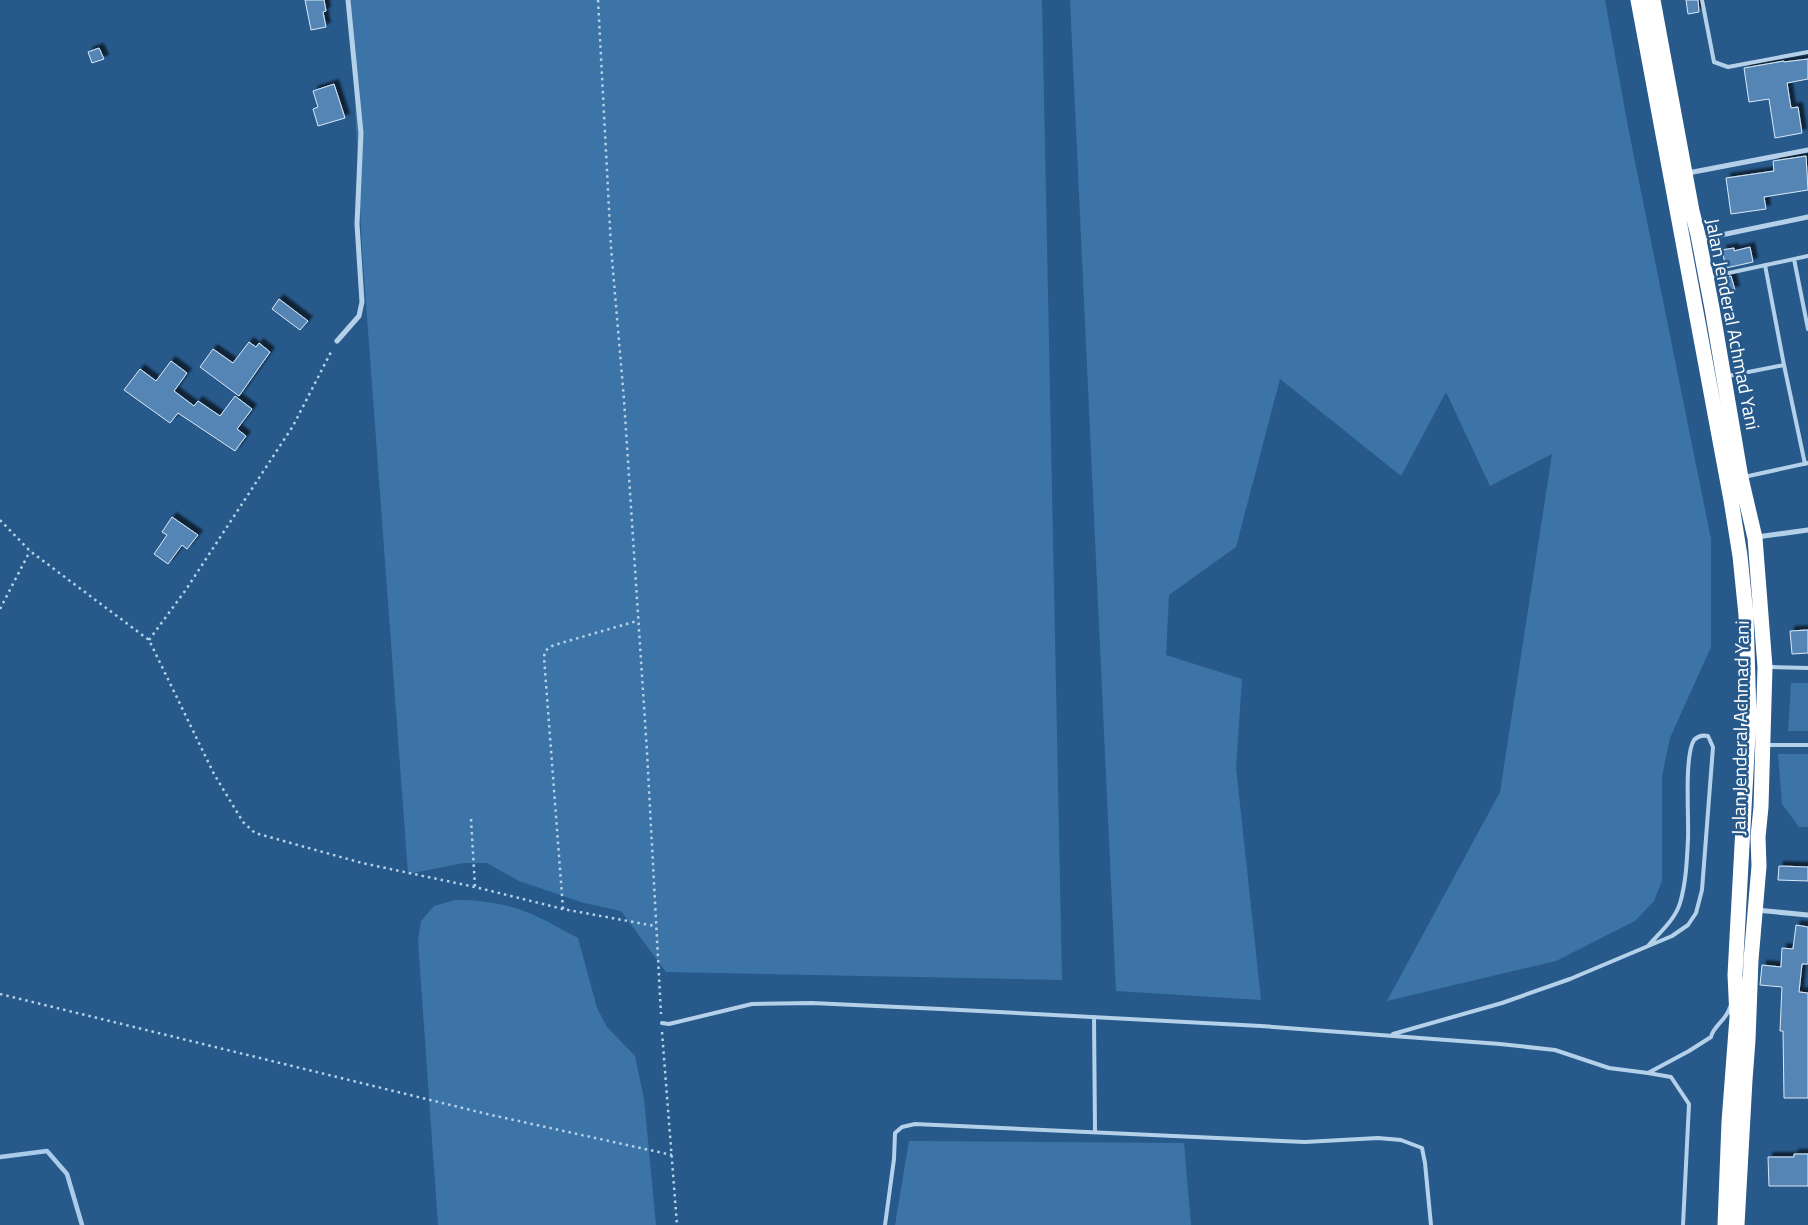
<svg xmlns="http://www.w3.org/2000/svg" width="1808" height="1225" font-family="'Titillium Web',sans-serif">
	<style>
		.green { fill: #3c74a8 }
		.lines { fill: none; stroke-linecap: round; stroke-linejoin: round }
		.stream { stroke: #aaccea; stroke-width: 4.5 }
		.building { fill: #5485b4; stroke: #dae9f8; filter: url(#shadow) }
		.path { stroke: #b5d1ea; stroke-width: 2.5; stroke-dasharray: 2.5 4; stroke-linecap: butt }
		.lane { stroke: #b5d1ea; stroke-width: 4 }
		.street { stroke: #b5d1ea; stroke-width: 5 }
		.highway { stroke: #fff; stroke-width: 15 }
		.labels { text-anchor: middle; stroke-width: 5; stroke-linejoin: round; paint-order: stroke }
		.street-label { font-size: 19px; fill: #fff; stroke: #27598b }
	</style>
	<defs>
		<filter id="shadow"><feDropShadow dx="4.5" dy="-4.5" stdDeviation="1" flood-color="#0009"/></filter>
	</defs>
	<rect width="100%" height="100%" fill="#27598b"/>
	<!-- green -->
	<path class="green" d="M350,0H1042L1062,980L666,972L621,911L584,903L519,881L487,863H464L408,874L362,249Z
		M1070,0H1605L1628,127L1711,539V647L1670,738L1662,776V881L1654,901L1635,921L1556,961L1387,1001L1500,792L1552,454L1490,486L1446,392L1401,476L1280,379L1236,547L1169,595L1166,655L1242,679L1236,767L1261,1000L1116,991Z
		M1791,683H1808V731H1788Z
		M1778,754H1808V827H1799L1782,804Z
		M455,900C482,900 511,904 536,916C550,922 564,931 578,938L597,1008L607,1027L635,1056L644,1099L656,1225H438L418,941L421,921L434,906Z
		M909,1141L1184,1143L1191,1225H895Z"/>
	<g class="lines">
		<!-- stream -->
		<path class="stream" d="M0,1157L47,1151L67,1174L82,1225"/>
	</g>
	<!-- building -->
	<path class="building" d="M305,0H324L326,11L323,12L326,27L311,30Z
		M1686,0H1698L1699,12L1688,14Z
		M99,48L104,59L92,63L88,52Z
		M1808,59V79L1787,83L1791,108L1798,107L1802,133L1775,138L1769,99L1749,102L1744,68L1784,61V62Z
		M334,84L345,118L318,126L313,109L318,107L313,91Z
		M1806,156L1808,190L1764,197L1766,209L1731,214L1726,178L1774,171L1773,161Z
		M1750,247L1753,262L1726,268L1722,250L1734,248V251Z
		M1731,276L1735,290L1721,294L1717,279Z
		M279,299L308,321L300,330L272,309Z
		M249,342L256,347L259,343L270,352L239,396L200,367L213,349L233,363Z
		M171,361L187,373L174,391L194,406L198,401L220,416L235,396L252,409L237,429L246,436L235,451L178,413L170,423L124,390L140,369L156,381Z
		M172,517L198,535L187,549L182,545L168,564L154,554L167,535L162,532Z
		M1808,630V653L1792,654L1790,631Z
		M1779,866L1808,867V881L1778,880Z
		M1796,925L1808,927V964H1802L1799,992L1808,993V1098H1784L1783,1031H1780L1782,987L1760,985L1762,965L1781,967L1782,948L1793,949Z
		M1794,1154H1808V1186H1769L1768,1157H1794Z"/>
	<g class="lines">
		<!-- path -->
		<path class="path" d="M598,0L611,247L624,400L647,752L661,1014
			M0,520L30,551L149,640L214,774L243,822L255,833L362,863L475,887L563,909L655,926
			M0,609L30,551
			M149,640L185,591L293,426L332,350
			M471,819L475,887
			M563,909L544,657L545,651L552,646L561,643L637,621
			M0,994L487,1114L672,1155
			M662,1032L677,1225"/>
		<!-- lane -->
		<path class="lane" d="M1702,0L1714,62L1728,67L1808,52
			M1794,259L1808,329
			M1765,265L1784,365
			M1710,277L1808,256
			M1728,376L1784,365L1805,464
			M1744,477L1808,463
			M1770,667L1808,668
			M1765,745H1808
			M1094,1017L1095,1131
			M662,1023L669,1024L752,1004L812,1003L941,1009L1261,1026L1500,1044L1555,1050L1609,1068L1648,1073L1689,1051L1711,1037C1713,1026 1726,1021 1730,1007
			M1393,1034L1502,1003L1570,979L1672,936L1688,925L1696,913L1702,890L1713,747L1708,736C1703,735 1698,736 1694,740C1684,756 1689,818 1688,839C1687,860 1686,883 1680,903C1675,920 1659,933 1648,946
			M1648,1073L1671,1077L1689,1104L1683,1225
			M885,1225L894,1159L895,1133L902,1127L915,1124L1305,1142L1378,1138L1401,1140L1422,1148L1425,1163L1431,1225"/>
		<!-- street -->
		<path class="street" d="M1688,173L1808,150
			M1702,239L1808,217
			M337,341L359,316L362,302L357,224L361,133L348,0
			M1757,537L1808,530
			M1756,910L1808,915"/>
		<!-- highway -->
		<path class="highway" d="M1638,0L1731,500L1740,556L1746,615L1749,716L1735,975L1737,1017L1729,1122L1725,1225
			M1653,0L1692,211L1698,235L1712,308L1741,478L1755,538L1765,667L1761,807L1758,837L1759,866L1751,960L1748,1040L1745,1080L1737,1225"/>
	</g>
	<g class="labels">
		<!-- street labels -->
		<g class="street-label">
			<text transform="translate(1733 324) rotate(79)" y="7">Jalan Jenderal Achmad Yani</text>
			<text transform="translate(1740 728) rotate(-89)" y="7">Jalan Jenderal Achmad Yani</text>
		</g>
	</g>
</svg>
